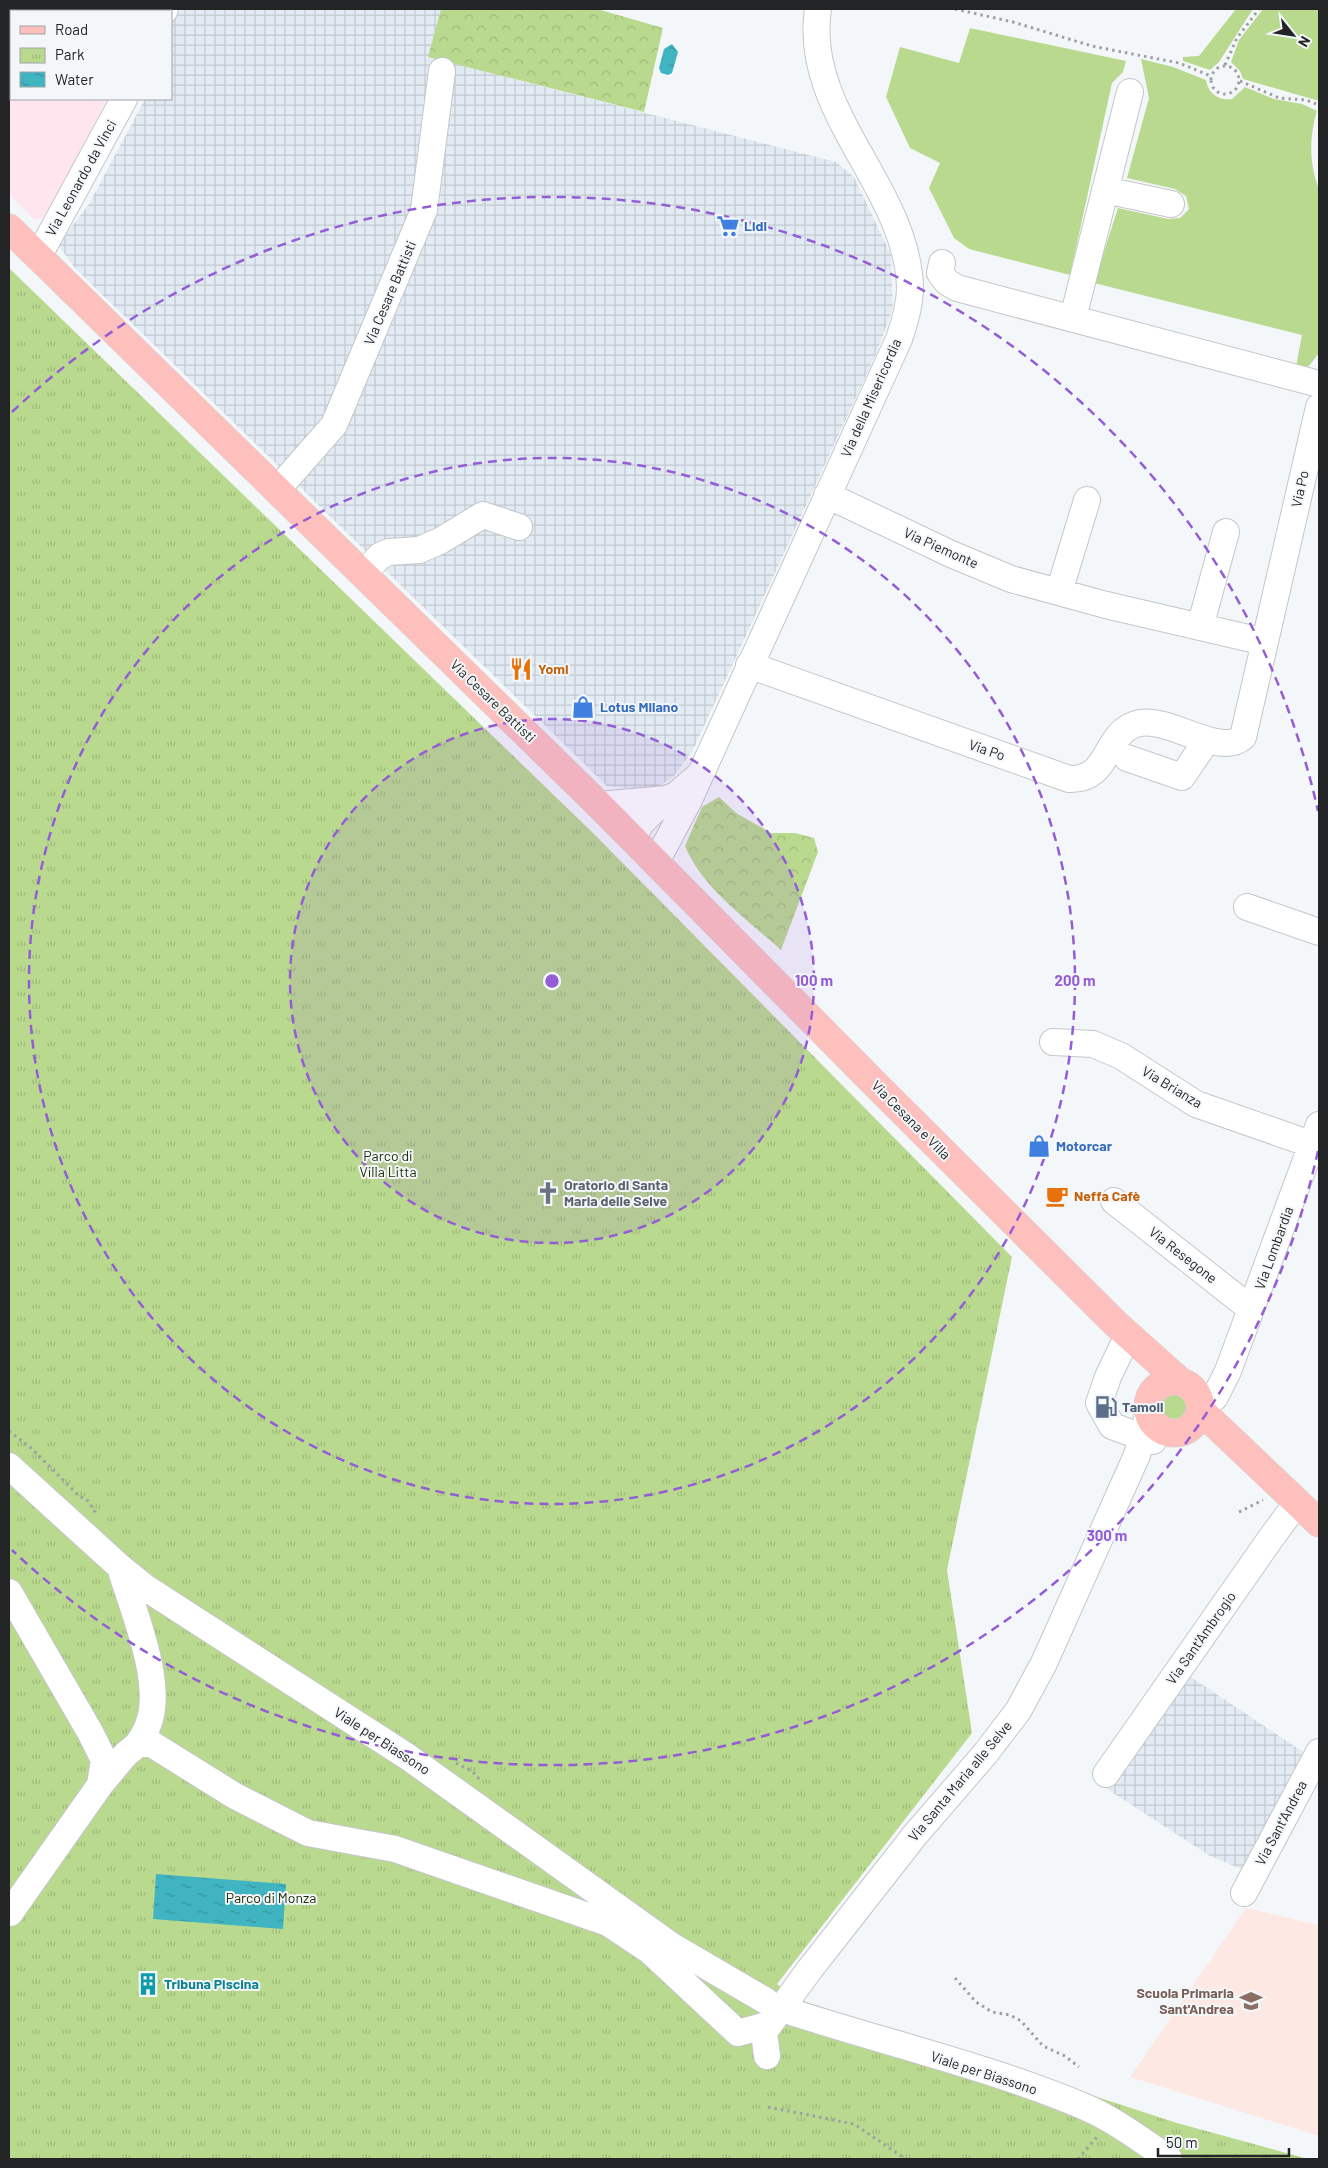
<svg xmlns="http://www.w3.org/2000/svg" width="1328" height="2168" font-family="Barlow,sans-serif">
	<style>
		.commercial { fill: #ffe5ee }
		.industrial { fill: url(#industrial-grid) }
		.education { fill: #fde8e3 }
		.green { fill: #b9d98e }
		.forest { fill: url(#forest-crowns) }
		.park { fill: url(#park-tufts) }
		.water { fill: url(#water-ripples) }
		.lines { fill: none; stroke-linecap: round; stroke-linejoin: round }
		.minor-casing { stroke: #c4c7c9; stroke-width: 28 }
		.major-casing { stroke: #d3d3d3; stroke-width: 29 }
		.path { stroke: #9ea0a3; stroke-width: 3; stroke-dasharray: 2.5 4; stroke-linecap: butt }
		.minor { stroke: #fff; stroke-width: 26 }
		.major { stroke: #fec0bd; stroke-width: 28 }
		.ring { fill: none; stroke: #945dd6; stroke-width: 2.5; stroke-dasharray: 9 6 }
		.labels { text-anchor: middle; stroke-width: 4; stroke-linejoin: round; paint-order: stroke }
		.street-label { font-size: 14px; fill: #232425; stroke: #f4f7fa }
		.shop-label { font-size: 14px; font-weight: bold; fill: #366cbe; stroke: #f4f7fa; text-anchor: start }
		.food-label { font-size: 14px; font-weight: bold; fill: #c56008; stroke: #f4f7fa; text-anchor: start }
		.park-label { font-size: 14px; fill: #212f07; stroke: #f4f7fa }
		.worship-label { font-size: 14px; font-weight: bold; fill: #5b616d; stroke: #f4f7fa; text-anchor: start }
		.service-label { font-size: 14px; font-weight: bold; fill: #4e5e75; stroke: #f4f7fa; text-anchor: start }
		.culture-label { font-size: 14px; font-weight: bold; fill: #0d838f; stroke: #f4f7fa; text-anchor: start }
		.education-label { font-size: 14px; font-weight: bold; fill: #785e54; stroke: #f4f7fa; text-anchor: end }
		.centre { fill: #945dd6; stroke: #f4f7fa; stroke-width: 2.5 }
		.ring-label { font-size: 15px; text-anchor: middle; font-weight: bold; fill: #945dd6; stroke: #f4f7fa; stroke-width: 4; stroke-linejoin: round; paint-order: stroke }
	</style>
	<defs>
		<pattern id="industrial-grid" width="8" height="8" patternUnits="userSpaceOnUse" patternTransform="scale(1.25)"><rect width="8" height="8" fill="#e2ebf3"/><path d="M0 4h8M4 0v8" fill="none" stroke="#c2c9d0"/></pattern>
		<pattern id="forest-crowns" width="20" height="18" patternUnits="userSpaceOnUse" patternTransform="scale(1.25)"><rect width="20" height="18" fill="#b9d98e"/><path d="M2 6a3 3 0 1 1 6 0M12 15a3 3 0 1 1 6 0" fill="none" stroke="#9fba7a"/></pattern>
		<pattern id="park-tufts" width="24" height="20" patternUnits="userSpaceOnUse" patternTransform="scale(1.25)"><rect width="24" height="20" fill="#b9d98e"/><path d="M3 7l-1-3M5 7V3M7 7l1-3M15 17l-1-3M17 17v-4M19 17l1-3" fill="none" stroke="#9fba7a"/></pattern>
		<pattern id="water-ripples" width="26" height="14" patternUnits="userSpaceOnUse" patternTransform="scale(1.25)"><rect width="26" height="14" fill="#40b5c1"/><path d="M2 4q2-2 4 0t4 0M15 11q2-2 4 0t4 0" fill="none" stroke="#35939d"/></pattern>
	</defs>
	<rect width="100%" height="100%" fill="#f4f7fa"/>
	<!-- commercial -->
	<path class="commercial" d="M9,9H120L125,11H11V99H107L45,218L35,220L9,194Z"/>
	<!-- industrial -->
	<path class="industrial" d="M176,9H441L429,57L836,162L854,177L891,255L893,308L876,354L693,750L673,777L652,791L607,786L75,268L58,245L89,204L145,99H171V21Z
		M1188,1675L1309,1756L1246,1871L1210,1856L1104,1787Z"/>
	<!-- education -->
	<path class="education" d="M1246,1908L1319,1925V2136L1130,2077Z"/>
	<!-- green -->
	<path class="green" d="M1236,9H1253L1219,62L1210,70L1183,61V57L1199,56Z
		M1263,9H1319V101L1243,79L1240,71L1231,62L1239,40Z
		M970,28L1126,61L1123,72L1112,83L1070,275L969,249L954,238L929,188L940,163L910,148L886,97L900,47L959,63Z
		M1141,59L1173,67L1206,80C1208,93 1218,101 1232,99L1245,87L1274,99L1302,104L1317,111C1309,136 1309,164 1319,189V353L1309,366L1296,367L1302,335L1094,283L1118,208L1168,219L1180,218L1189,209L1186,196L1175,189L1127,178L1149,98Z
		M1161 1408a14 14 0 1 1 28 0a14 14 0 1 1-28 0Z"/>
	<!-- forest -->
	<path class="forest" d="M441,9H597L663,28L644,112L428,57Z
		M719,797L736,813L771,833H795L814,838L818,852L781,950C748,920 703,889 685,846L702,807Z"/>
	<!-- park -->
	<path class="park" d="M9,268L593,833L1012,1257L947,1570L972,1733L777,1984L794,1998L1177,2123L1308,2159H9Z"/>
	<!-- water -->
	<path class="water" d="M672,44L678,52L672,73L668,75L661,73L659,68L664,49Z
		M156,1874L286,1884L283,1929L153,1919Z"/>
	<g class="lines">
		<defs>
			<path id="minor" d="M164,11L165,9
				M1105,190L1171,204
				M38,257L124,99
				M942,263L940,273L947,282L957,288L1319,384
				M1073,318L1130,92
				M277,490L334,425L424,210L442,71
				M827,495L951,554L1011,579L1106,605L1265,642
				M363,574L380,556L389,552L419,550L440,541L483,515L519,527
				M1059,592L1087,500
				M1200,627L1226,532
				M749,665L1069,779C1112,781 1103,730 1140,723C1170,717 1220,758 1243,737L1319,407
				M1127,758L1182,777L1207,740
				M599,805L666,799L676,795L698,776
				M632,838L641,823L666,799
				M656,862L688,802L899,339C905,322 910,305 910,287C907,187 802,112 818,9
				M1247,907L1319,932
				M1053,1042L1093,1044L1121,1056L1196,1104L1319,1147
				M1114,1201L1251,1309
				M1128,1335L1108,1377L1099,1403L1112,1426L1153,1441
				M1200,1410L1215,1397L1228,1371L1319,1125
				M9,1466L120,1567L146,1588L408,1757L672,1946L766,2001
				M120,1567C132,1608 165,1684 148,1725C146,1732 141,1739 137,1745
				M9,1592L90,1732L104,1760L100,1785
				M1106,1774L1271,1538L1288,1515L1300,1505
				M1244,1893L1319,1752
				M10,1913L100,1785L125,1755L137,1745L150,1743L235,1796L308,1833L395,1849L608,1923L650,1951L738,2033L770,2024
				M788,2011C887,2043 990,2067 1085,2107C1115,2120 1143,2141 1169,2159
				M767,2056L764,2032L810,1969L915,1835L985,1754L1018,1711L1044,1663L1137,1455L1148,1415"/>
			<path id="major" d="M9,228L599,805L876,1085L1116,1324L1181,1382
				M1148 1407a26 26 0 1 1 52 0a26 26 0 1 1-52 0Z
				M1200,1410L1319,1523"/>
		</defs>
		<!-- minor casing -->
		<use href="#minor" class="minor-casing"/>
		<!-- major casing -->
		<use href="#major" class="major-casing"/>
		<!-- path -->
		<path class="path" d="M955,9L1013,22L1092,46L1179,63L1211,76
			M1225,65L1237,38L1259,9
			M1211 80a14 14 0 1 1 28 0a14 14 0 1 1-28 0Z
			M1240,81L1279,98L1306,100L1319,105
			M9,1431L31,1448L78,1495L88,1501L97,1515
			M1239,1512L1263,1500
			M456,1763L473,1772L481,1781
			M955,1978L976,2002L992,2012L1010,2015L1021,2021L1043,2046L1065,2056L1079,2067
			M768,2107L854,2124L906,2159
			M1078,2159L1097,2137"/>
		<!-- minor -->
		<use href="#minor" class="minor"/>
		<!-- major -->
		<use href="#major" class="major"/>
	</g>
	<!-- distance rings -->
	<circle cx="552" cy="981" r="262" fill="#945dd6" fill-opacity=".12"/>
	<g class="ring">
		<circle cx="552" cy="981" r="262"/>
		<circle cx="552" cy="981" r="523"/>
		<path d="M1318 1151A785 785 0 0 1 12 1550M12 412A785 785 0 0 1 1318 811"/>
	</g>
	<!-- icons -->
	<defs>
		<symbol id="supermarket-bare" viewBox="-9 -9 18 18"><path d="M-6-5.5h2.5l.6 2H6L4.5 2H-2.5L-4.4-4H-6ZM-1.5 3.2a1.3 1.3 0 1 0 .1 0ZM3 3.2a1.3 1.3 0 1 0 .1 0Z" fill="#3f7fe0" stroke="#f4f7fa" stroke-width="2.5" paint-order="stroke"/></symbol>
		<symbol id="restaurant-bare" viewBox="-9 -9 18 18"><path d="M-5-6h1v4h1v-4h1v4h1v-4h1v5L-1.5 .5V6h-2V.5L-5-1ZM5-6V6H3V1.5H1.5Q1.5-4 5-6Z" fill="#e8710a" stroke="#f4f7fa" stroke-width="2.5" paint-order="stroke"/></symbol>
		<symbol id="shop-bare" viewBox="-9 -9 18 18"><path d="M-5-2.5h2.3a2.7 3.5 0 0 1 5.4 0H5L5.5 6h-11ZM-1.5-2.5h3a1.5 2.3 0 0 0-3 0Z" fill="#3f7fe0" stroke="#f4f7fa" stroke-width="2.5" paint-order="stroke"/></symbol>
		<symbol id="church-bare" viewBox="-9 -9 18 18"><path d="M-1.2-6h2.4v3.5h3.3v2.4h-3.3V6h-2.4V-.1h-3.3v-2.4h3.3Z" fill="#6b7280" stroke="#f4f7fa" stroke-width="2.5" paint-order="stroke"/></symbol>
		<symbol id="cafe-bare" viewBox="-9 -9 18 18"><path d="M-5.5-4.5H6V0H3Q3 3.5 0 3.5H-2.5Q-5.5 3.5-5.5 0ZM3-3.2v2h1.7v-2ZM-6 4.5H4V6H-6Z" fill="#e8710a" stroke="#f4f7fa" stroke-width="2.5" paint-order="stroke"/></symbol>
		<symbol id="fuel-bare" viewBox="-9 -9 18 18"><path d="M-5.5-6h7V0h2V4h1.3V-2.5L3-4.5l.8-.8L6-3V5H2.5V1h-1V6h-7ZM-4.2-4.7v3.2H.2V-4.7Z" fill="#5c6f8a" stroke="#f4f7fa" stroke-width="2.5" paint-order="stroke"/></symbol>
		<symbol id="building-bare" viewBox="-9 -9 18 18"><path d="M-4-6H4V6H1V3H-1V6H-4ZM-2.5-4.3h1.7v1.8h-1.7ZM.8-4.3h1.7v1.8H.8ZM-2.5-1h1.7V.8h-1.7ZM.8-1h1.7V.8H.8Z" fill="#0f9aa8" stroke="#f4f7fa" stroke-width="2.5" paint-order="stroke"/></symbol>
		<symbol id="school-bare" viewBox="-9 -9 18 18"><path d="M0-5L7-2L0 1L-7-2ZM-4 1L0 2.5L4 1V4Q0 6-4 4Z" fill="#8d6e63" stroke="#f4f7fa" stroke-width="2.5" paint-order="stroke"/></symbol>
	</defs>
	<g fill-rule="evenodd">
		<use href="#supermarket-bare" x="712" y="210" width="32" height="32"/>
		<use href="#restaurant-bare" x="505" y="653" width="32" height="32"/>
		<use href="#shop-bare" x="567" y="691" width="32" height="32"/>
		<use href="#shop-bare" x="1023" y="1130" width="32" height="32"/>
		<use href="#church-bare" x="532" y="1177" width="32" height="32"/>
		<use href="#cafe-bare" x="1041" y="1180" width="32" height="32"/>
		<use href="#fuel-bare" x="1090" y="1391" width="32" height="32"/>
		<use href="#building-bare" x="132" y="1968" width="32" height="32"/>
		<use href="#school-bare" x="1235" y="1985" width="32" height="32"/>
	</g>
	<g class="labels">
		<!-- street labels -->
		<g class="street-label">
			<text transform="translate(81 178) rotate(-61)" y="5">Via Leonardo da Vinci</text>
			<text transform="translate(390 293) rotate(-67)" y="5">Via Cesare Battisti</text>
			<text transform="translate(871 398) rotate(-66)" y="5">Via della Misericordia</text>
			<text transform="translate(1300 489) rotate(-77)" y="5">Via Po</text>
			<text transform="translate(941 548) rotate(24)" y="5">Via Piemonte</text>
			<text transform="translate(493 701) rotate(44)" y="5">Via Cesare Battisti</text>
			<text transform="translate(987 750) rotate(19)" y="5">Via Po</text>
			<text transform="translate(1172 1087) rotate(31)" y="5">Via Brianza</text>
			<text transform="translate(911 1120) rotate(45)" y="5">Via Cesana e Villa</text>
			<text transform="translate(1274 1248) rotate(-70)" y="5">Via Lombardia</text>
			<text transform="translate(1183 1255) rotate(38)" y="5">Via Resegone</text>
			<text transform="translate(1201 1638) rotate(-55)" y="5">Via Sant'Ambrogio</text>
			<text transform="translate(382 1741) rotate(33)" y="5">Viale per Biassono</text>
			<text transform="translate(960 1781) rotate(-50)" y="5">Via Santa Maria alle Selve</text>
			<text transform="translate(1281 1823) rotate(-62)" y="5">Via Sant'Andrea</text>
			<text transform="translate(984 2073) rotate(18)" y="5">Viale per Biassono</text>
		</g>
		<!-- shop labels -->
		<g class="shop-label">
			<text x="744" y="231">Lidl</text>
			<text x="600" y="712">Lotus Milano</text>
			<text x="1056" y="1151">Motorcar</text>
		</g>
		<!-- food labels -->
		<g class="food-label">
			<text x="538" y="674">Yomi</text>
			<text x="1074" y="1201">Neffa Cafè</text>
		</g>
		<!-- park labels -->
		<g class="park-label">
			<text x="388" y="1161">Parco di<tspan x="388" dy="16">Villa Litta</tspan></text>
			<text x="271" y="1903">Parco di Monza</text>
		</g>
		<!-- worship labels -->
		<g class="worship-label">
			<text x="564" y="1190">Oratorio di Santa<tspan x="564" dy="16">Maria delle Selve</tspan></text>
		</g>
		<!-- service labels -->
		<g class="service-label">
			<text x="1122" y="1412">Tamoil</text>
		</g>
		<!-- culture labels -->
		<g class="culture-label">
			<text x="164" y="1989">Tribuna Piscina</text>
		</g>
		<!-- education labels -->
		<g class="education-label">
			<text x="1234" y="1998">Scuola Primaria<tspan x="1234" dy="16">Sant'Andrea</tspan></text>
		</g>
	</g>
	<circle cx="552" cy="981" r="8" class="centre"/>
	<g class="ring-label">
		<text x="814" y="986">100 m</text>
		<text x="1075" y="986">200 m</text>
		<text x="1107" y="1541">300 m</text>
	</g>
	<!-- border -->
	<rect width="1328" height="2168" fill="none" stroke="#232425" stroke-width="20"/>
	<!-- legend -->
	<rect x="10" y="10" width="162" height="90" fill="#f4f7fa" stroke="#a0a3a5"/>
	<rect x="20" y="26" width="25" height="8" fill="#fec0bd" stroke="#a0a3a5"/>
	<text x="55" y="35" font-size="15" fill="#232425">Road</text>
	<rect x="20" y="48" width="25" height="15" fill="url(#park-tufts)" stroke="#a0a3a5"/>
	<text x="55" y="60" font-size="15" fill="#232425">Park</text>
	<rect x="20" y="72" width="25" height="15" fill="url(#water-ripples)" stroke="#a0a3a5"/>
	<text x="55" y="85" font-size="15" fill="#232425">Water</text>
	<!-- north arrow -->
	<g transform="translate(1293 35) rotate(120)" stroke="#f4f7fa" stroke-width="4" paint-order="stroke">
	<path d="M0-4L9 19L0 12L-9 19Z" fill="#232425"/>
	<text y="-8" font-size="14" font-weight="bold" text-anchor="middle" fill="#232425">N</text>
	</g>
	<!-- scale -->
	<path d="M1158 2148v8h131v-8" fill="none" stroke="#232425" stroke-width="2.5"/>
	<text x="1166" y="2148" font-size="15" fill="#232425" stroke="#f4f7fa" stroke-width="4" paint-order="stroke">50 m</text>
</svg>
